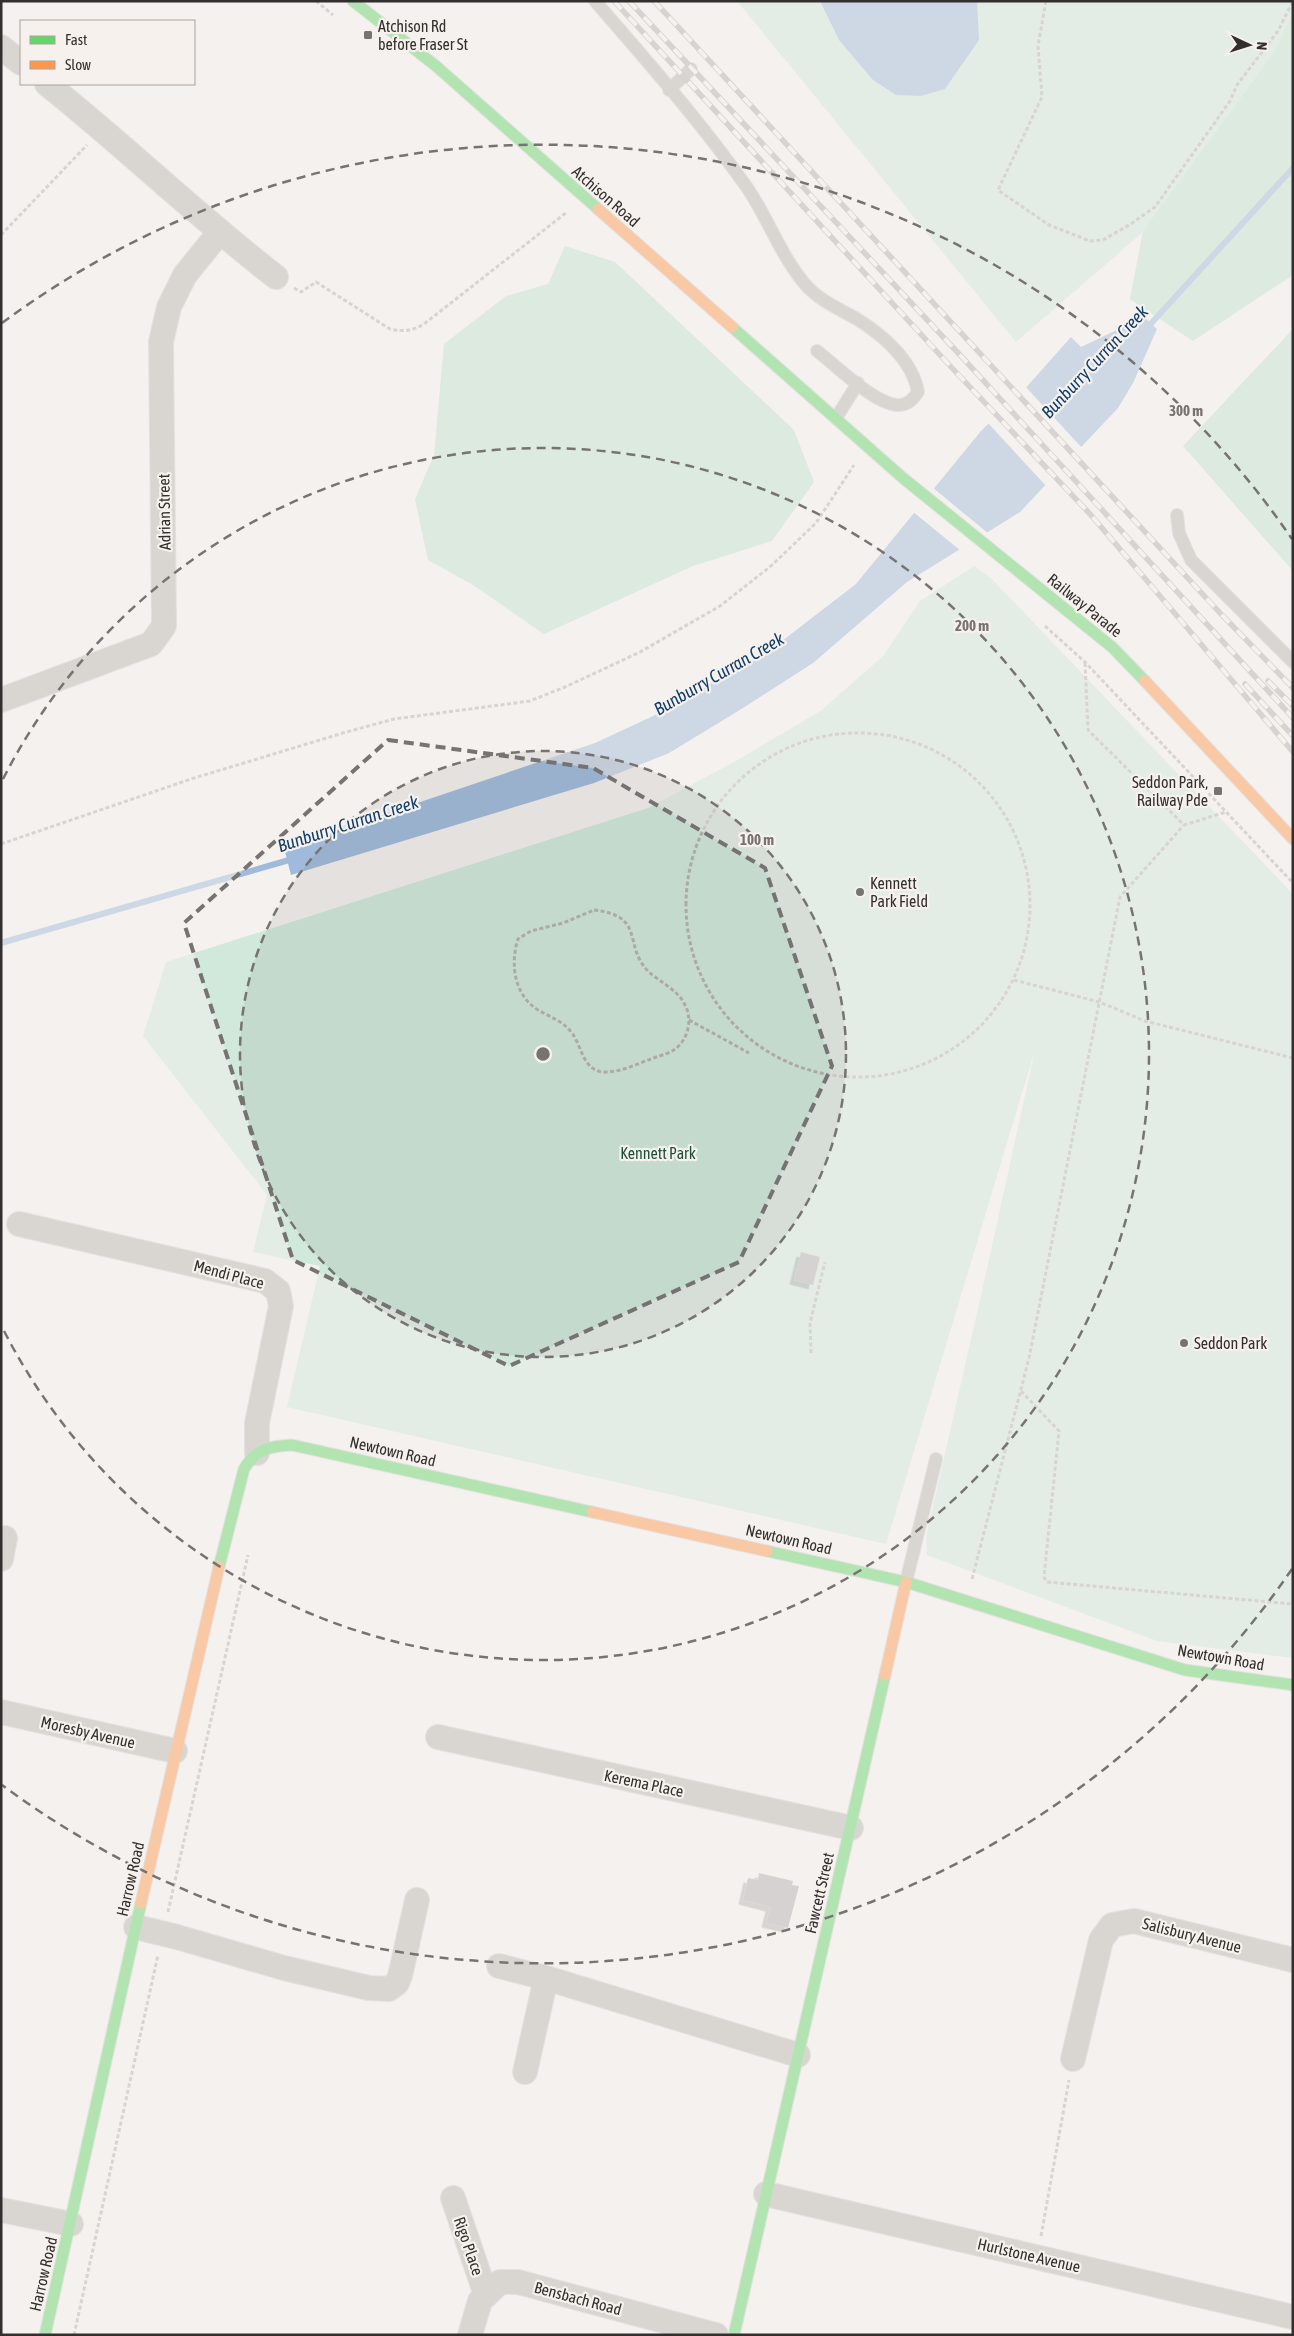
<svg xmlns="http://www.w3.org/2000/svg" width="1294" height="2336" font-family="'Asap Condensed',sans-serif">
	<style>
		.green { fill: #d0e9da }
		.forest { fill: #bee2cf }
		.water { fill: #9fbada }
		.pier { fill: #f4f1ee }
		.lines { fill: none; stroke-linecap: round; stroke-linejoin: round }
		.stream { stroke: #9fbada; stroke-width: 6 }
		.building { fill: #b1aead; filter: url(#shadow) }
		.lane-casing { stroke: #d0cecc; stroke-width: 14 }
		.street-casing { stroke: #d0cecc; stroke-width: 26 }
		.fast-casing { stroke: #d0cecc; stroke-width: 13 }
		.slow-casing { stroke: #d0cecc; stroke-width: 13 }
		.path { stroke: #b5b2ad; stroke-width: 3; stroke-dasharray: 4 2.5; stroke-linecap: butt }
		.lane { stroke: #b9b6ae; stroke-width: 12 }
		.street { stroke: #b9b6ae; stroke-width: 24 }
		.fast { stroke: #63d668; stroke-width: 11 }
		.slow { stroke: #ff974d; stroke-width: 11 }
		.rail-casing { stroke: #b2afaa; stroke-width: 5.5 }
		.rail { stroke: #f6f1ec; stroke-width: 4; stroke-dasharray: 11; stroke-linecap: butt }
		.marked { fill: none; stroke: #767371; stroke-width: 4; stroke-dasharray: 10 6; stroke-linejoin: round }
		.ring { fill: none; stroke: #767371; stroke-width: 2.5; stroke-dasharray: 9 6 }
		.poi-dot { fill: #767371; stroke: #f6f1ec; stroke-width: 2 }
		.labels { text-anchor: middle; stroke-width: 4.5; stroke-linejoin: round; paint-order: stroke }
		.poi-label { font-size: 16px; fill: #322f2e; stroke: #f6f1ec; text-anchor: start }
		.street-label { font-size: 16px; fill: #322f2e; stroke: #f6f1ec }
		.park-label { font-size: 16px; fill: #1c513b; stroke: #f6f1ec }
		.water-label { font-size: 18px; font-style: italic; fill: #113e69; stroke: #f6f1ec }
		.centre { fill: #767371; stroke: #f6f1ec; stroke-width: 2.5 }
		.ring-label { font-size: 15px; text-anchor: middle; font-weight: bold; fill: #767371; stroke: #f6f1ec; stroke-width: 4.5; stroke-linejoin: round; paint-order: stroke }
	</style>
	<defs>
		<filter id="shadow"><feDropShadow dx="-4.5" dy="4.5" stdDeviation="0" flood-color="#0004"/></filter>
	</defs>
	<rect width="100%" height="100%" fill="#f4f1ee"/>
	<!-- green -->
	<path class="green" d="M737,1H1293V54L1172,207L1016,342Z
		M974,566L991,578L1293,894V1658L1157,1641L927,1555L926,1537L986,1273L1035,1050L886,1544L287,1407L320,1266L253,1252L267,1195L143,1036L166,962L648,808L734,762L822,710L884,655L920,601Z"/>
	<!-- forest -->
	<path class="forest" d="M1293,14V275L1193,341L1130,299L1143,231L1273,54Z
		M565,246L615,262L794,430L814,482L772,541L693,566L544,634L473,585L428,560L415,499L434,455L444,344L506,296L548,284Z
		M1293,329V571L1183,446Z"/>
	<!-- water -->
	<path class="water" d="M820,1H977L979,40L945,89L921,96L896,95L873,80L839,40Z
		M1144,317L1157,329L1133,383L1118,408L1020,512L907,582L813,663L743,708L669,753L594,783L291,875L284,848L595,743L653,716L769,651L856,584L981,431L1023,391L1071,337L1081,347Z"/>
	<!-- pier -->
	<path class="pier" d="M1024,385L1083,449L1047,487L987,422Z
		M932,487L989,534L961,551L912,511Z"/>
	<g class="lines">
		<!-- stream -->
		<path class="stream" d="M1146,329L1293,168
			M1,943L296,858"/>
	</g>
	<!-- building -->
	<path class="building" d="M801,1252L820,1257L813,1285L794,1280Z
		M759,1873L793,1881L792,1885L799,1886L788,1928L766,1923L770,1907L743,1900L748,1878L758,1880Z"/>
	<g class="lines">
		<defs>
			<path id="lane" d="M595,1C647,61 700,121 746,186C767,216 780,254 804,283C817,299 839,309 857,319C883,335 913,361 918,392C913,399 908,405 899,405C875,405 837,366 817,351
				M669,90L691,69
				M836,418L858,383
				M1177,515L1179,533L1191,560L1293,662
				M906,1582L936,1459"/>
			<path id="street" d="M1,47L21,63
				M47,84C125,146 197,216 276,277
				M1,700L151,644L164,626L161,342L169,307L185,275L219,233
				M19,1224L265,1281L278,1291L281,1306L257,1423V1453
				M1,1559L5,1538
				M1,1712L175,1751
				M438,1737L851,1828
				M136,1927L177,1937L284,1968L369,1988L389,1989L397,1983L400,1976L417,1900
				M499,1966L546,1978
				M1073,2059L1101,1940L1112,1925L1134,1921L1293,1960
				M525,2072L546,1978L798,2055
				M766,2194L1293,2317
				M453,2198L486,2295
				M1,2210L71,2224
				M470,2335L480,2301L500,2282H518L716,2335"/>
			<path id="fast" d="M353,1L436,66L598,209
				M732,327L903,478L1112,647L1145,681
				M767,1551L906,1582L1185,1670L1293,1685
				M219,1567L244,1469C256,1449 270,1446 292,1445L592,1512
				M45,2335L141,1903
				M734,2335L885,1675"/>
			<path id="slow" d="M598,209L732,327
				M1145,681L1293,839
				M592,1512L767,1551
				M885,1675L906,1582
				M141,1903L219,1567"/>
		</defs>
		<!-- lane casing -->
		<use href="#lane" class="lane-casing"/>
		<!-- street casing -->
		<use href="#street" class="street-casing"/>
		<!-- fast casing -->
		<use href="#fast" class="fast-casing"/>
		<!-- slow casing -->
		<use href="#slow" class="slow-casing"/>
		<!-- path -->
		<path class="path" d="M316,1L333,15
			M1046,1L1038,46L1042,97L998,190L1049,225L1090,241L1103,240L1129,225L1155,207L1230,101L1237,85L1278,31L1293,1
			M1,235L87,145
			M294,288L301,292L316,282L390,329C403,332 412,331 424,324L567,212
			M1045,626L1085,662L1293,883
			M1085,663L1088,730L1184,825L1226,812
			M686 905a172 172 0 1 1 344 0a172 172 0 1 1-344 0Z
			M1,844L191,779L343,733L394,719L530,701L565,687L640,652L720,606L771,566L816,523L854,465
			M594,910C647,916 622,946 649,972C660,982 679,991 685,1005C693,1019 688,1040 675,1049C669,1054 658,1056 651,1059C637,1064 619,1073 603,1072C583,1070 582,1047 572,1033C563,1021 550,1017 538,1010C514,995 510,964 518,939L531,931L563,923Z
			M1014,980L1099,1002L1145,1021L1293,1058
			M689,1020L749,1053
			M811,1353L810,1323L825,1262
			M1021,1391L1059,1431L1044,1577L1047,1582L1293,1604
			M972,1579L1029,1358L1120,897L1184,825
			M168,1912L248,1555
			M1041,2236L1069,2080
			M74,2335L158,1955"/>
		<!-- lane -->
		<use href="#lane" class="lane"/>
		<!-- street -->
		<use href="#street" class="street"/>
		<!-- fast -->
		<use href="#fast" class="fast"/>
		<!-- slow -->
		<use href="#slow" class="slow"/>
		<defs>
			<path id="rail" d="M614,1L952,368L1090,514L1293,752
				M629,1L960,355L1293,718
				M654,1L1221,614L1293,688
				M1268,681L1293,706
				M1245,684L1293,736"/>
		</defs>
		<!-- rail casing -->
		<use href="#rail" class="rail-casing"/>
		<!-- rail -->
		<use href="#rail" class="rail"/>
	</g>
	<!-- marked area -->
	<path d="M0 0H1294V2336H0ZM388,740L593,768L765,868L832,1066L739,1262L509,1366L293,1260L184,923Z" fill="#f4f1ee" fill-opacity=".55" fill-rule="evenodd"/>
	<path class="marked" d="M388,740L593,768L765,868L832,1066L739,1262L509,1366L293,1260L184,923Z"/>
	<!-- distance rings -->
	<circle cx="543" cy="1054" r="303" fill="#767371" fill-opacity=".12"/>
	<g class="ring">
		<circle cx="543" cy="1054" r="303"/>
		<path d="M3 779A606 606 0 1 1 3 1329"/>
		<path d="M1292 1569A909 909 0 0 1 2 1785M2 323A909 909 0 0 1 1292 539"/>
	</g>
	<!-- markers -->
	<g class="poi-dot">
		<rect x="363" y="30" width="10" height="10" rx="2.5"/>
		<rect x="1213" y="786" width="10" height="10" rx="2.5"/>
		<circle cx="860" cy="892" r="5"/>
		<circle cx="1184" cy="1343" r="5"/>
	</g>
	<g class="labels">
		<!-- poi labels -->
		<g class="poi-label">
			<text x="378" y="32">Atchison Rd<tspan x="378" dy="18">before Fraser St</tspan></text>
			<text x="1208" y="788" text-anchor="end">Seddon Park,<tspan x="1208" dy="18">Railway Pde</tspan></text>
			<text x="870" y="889">Kennett<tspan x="870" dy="18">Park Field</tspan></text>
			<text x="1194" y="1349">Seddon Park</text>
		</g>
		<!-- street labels -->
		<g class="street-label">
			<text transform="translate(606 196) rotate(41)" y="6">Atchison Road</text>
			<text transform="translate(164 512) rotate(-91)" y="6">Adrian Street</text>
			<text transform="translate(1085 605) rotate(39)" y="6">Railway Parade</text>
			<text transform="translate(229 1274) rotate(15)" y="6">Mendi Place</text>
			<text transform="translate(393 1451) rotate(13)" y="6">Newtown Road</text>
			<text transform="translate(789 1539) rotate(13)" y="6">Newtown Road</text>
			<text transform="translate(1221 1657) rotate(10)" y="6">Newtown Road</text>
			<text transform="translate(88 1732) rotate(13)" y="6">Moresby Avenue</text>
			<text transform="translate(644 1783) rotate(12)" y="6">Kerema Place</text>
			<text transform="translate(130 1879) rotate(-77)" y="6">Harrow Road</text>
			<text transform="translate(819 1893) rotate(-77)" y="6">Fawcett Street</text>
			<text transform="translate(1192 1935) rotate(14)" y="6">Salisbury Avenue</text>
			<text transform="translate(469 2246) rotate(71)" y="6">Rigo Place</text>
			<text transform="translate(1029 2255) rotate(13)" y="6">Hurlstone Avenue</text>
			<text transform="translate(43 2274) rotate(-77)" y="6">Harrow Road</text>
			<text transform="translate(578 2298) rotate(15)" y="6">Bensbach Road</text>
		</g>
		<!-- park labels -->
		<g class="park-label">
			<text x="658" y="1159">Kennett Park</text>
		</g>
		<!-- water labels -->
		<g class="water-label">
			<text transform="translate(1095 362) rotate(-47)" y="6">Bunburry Curran Creek</text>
			<text transform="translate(719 674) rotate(-30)" y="6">Bunburry Curran Creek</text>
			<text transform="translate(348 824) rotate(-18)" y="6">Bunburry Curran Creek</text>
		</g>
	</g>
	<circle cx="543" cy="1054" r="8" class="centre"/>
	<g class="ring-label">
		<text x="1186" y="416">300 m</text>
		<text x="972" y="631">200 m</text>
		<text x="757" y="845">100 m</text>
	</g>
	<!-- border -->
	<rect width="1294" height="2336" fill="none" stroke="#322f2e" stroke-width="5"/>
	<!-- legend -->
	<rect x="20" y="20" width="175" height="65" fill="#f6f1ec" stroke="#a8a3a0"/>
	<rect x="30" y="36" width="25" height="8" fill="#63d668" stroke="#a8a3a0"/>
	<text x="65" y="45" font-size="15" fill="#322f2e">Fast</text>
	<rect x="30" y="61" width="25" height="8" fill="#ff974d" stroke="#a8a3a0"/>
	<text x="65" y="70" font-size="15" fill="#322f2e">Slow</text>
	<!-- north arrow -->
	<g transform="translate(1249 45) rotate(94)" stroke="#f6f1ec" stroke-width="4" paint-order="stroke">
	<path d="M0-4L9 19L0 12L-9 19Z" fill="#322f2e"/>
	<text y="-8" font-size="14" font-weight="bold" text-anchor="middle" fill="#322f2e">N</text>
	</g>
</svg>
